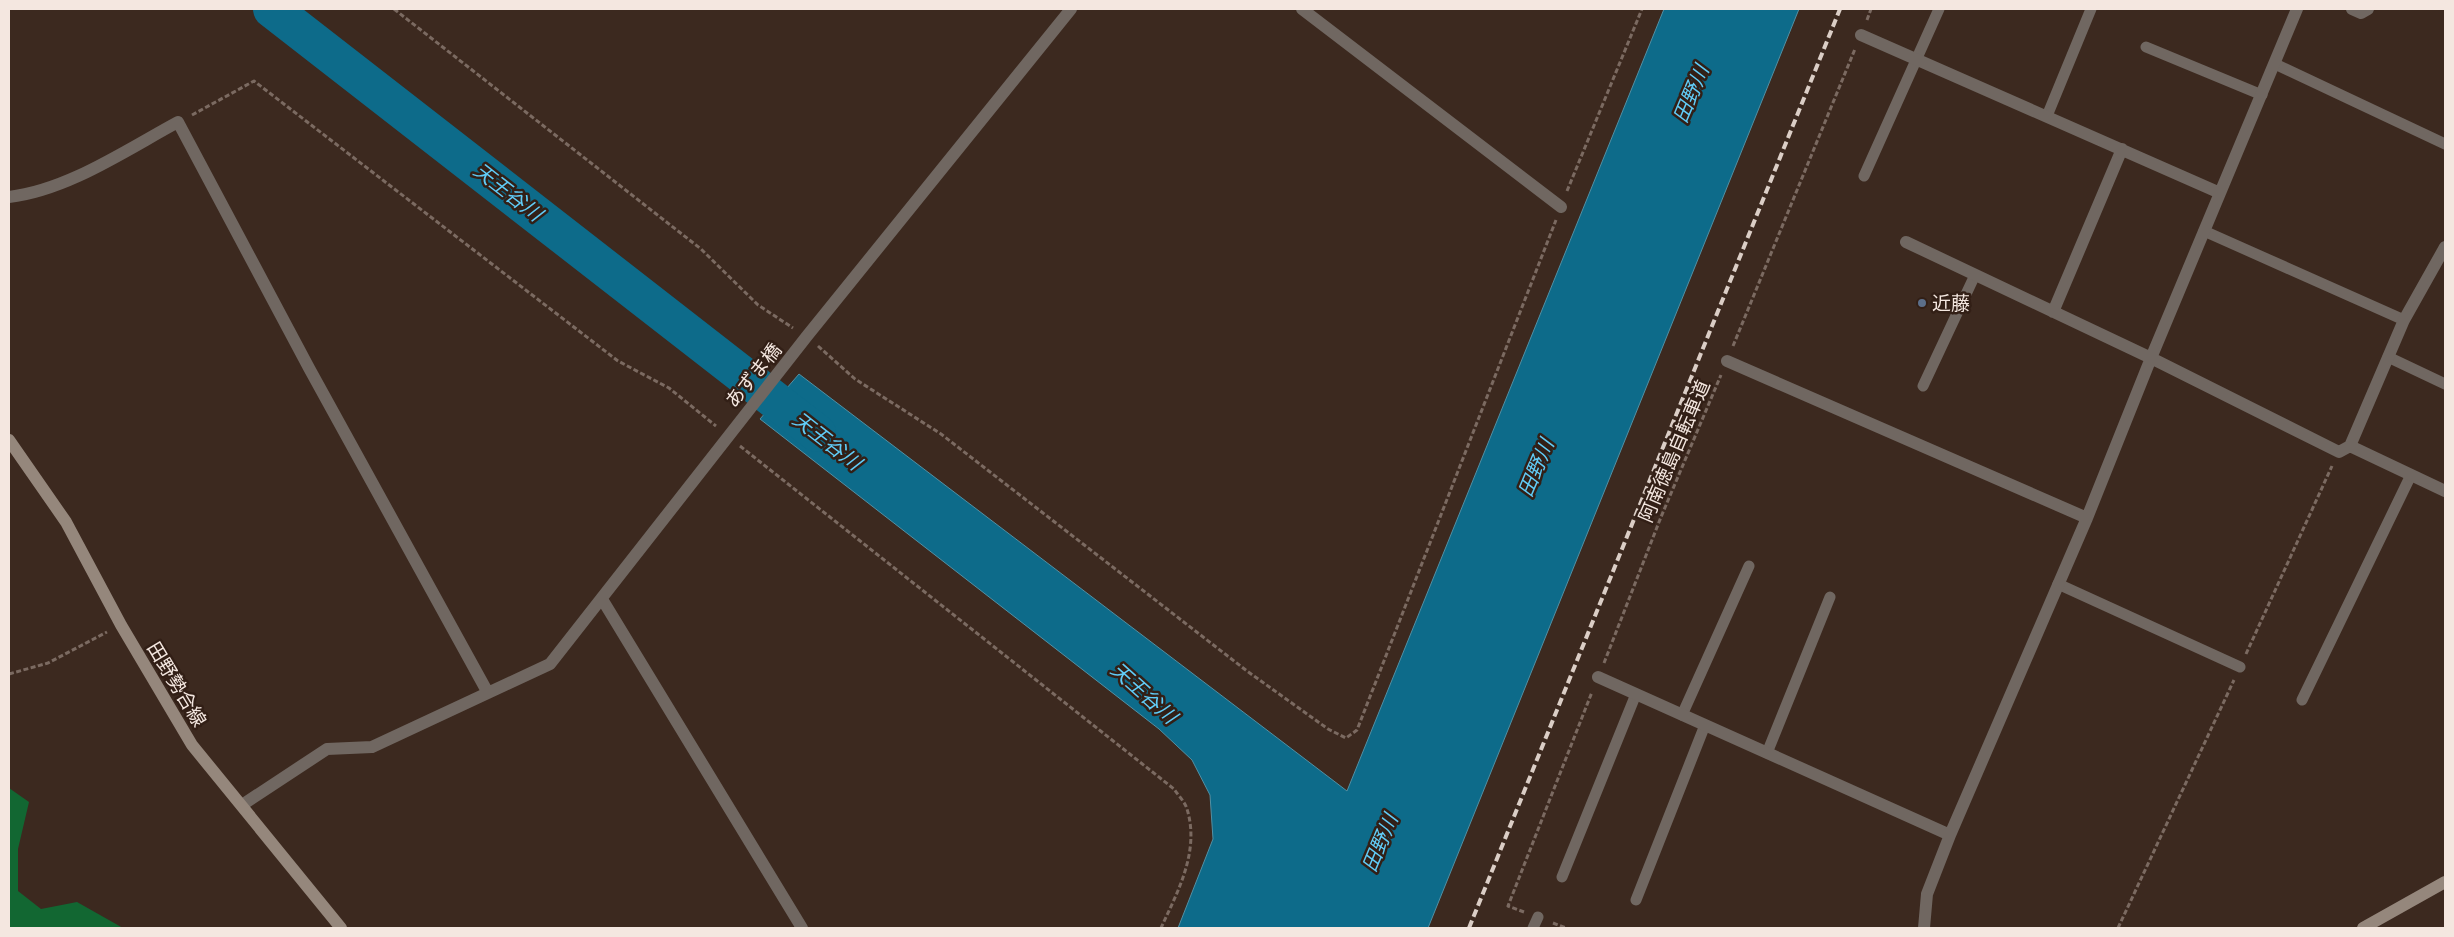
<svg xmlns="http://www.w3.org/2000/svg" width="2454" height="937" font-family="Spectral,'Noto Sans JP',serif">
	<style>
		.forest { fill: #126732 }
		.water { fill: #0d6b8a; stroke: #5290a4 }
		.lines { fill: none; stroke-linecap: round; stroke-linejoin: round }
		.river { stroke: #0d6b8a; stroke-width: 38 }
		.path { stroke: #7b6a61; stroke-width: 3; stroke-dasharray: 5 2.5; stroke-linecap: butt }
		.service { stroke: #706761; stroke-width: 11 }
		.minor { stroke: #706761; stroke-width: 12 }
		.secondary { stroke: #95877c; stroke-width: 12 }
		.rail { stroke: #dbcec6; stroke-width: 4; stroke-dasharray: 8 4; stroke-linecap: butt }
		.service-dot { fill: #5c6f8a; stroke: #321f16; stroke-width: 2 }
		.labels { text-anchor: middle; stroke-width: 5; stroke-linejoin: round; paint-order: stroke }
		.poi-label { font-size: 19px; fill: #f4e7e0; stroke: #321f16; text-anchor: start }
		.street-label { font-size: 19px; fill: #f4e7e0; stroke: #321f16 }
		.water-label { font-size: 20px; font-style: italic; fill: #61cdf8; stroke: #321f16 }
	</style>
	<rect width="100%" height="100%" fill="#3c291f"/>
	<!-- forest -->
	<path class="forest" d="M9,788L29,802L18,849V891L41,909L77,902L123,928H9Z"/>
	<!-- water -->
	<path class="water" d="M1664,9H1799L1428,928H1178L1213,839L1210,795L1192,760L1159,729L760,419L799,374L1347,791Z"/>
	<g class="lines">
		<!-- river -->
		<path class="river" d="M272,9L817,433"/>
		<!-- path -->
		<path class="path" d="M394,9L701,249L758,305L793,328
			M1867,20L1871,9
			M192,115L254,81L618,361L669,388L716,426
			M1567,191L1642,9
			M818,346L855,379L941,434L1247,671L1328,729L1346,738L1357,730L1556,220
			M1733,346L1855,49
			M740,446L1174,789C1178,795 1185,802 1187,809C1200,851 1178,891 1161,928
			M2246,654L2332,466
			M1604,663L1661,517L1721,375
			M9,674L48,663L107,632
			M1524,912L1508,906L1592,692
			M1553,923L1566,928
			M2118,928L2234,680"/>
		<!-- service -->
		<path class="service" d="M2146,47L2262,95
			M2275,64L2445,144
			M2047,116L2091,9
			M1864,176L1939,9
			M2204,231L2404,320
			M2388,357L2445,384
			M1923,386L1975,275
			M2058,584L2240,667
			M2302,700L2411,475
			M1682,715L1749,566
			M1767,753L1830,597
			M1562,877L1636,694
			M1636,900L1705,725
			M1533,928L1538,917"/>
		<!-- minor -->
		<path class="minor" d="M1302,9L1561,207
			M2352,9L2361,13L2368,9
			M1861,35L2220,193
			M9,197C68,190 126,150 178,122L309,368L488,693
			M1906,242L2151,358L2339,452L2350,446L2404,320L2445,247
			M2053,312L2122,149
			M1727,361L2087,518
			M2350,446L2445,491
			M602,599L802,928
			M1598,677L1950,835
			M242,805L327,749L372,747L550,664L807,336L1071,9
			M1924,928L1927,894L1950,835L2087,518L2151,358L2297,9"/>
		<!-- secondary -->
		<path class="secondary" d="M9,440L66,522L121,625L192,745L341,928
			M2363,928L2445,882"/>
		<!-- rail -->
		<path class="rail" d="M1469,928L1840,9"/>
	</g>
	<!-- markers -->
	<circle class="service-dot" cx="1922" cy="303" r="5"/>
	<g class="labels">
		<!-- poi labels -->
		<g class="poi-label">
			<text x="1932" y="310">近藤</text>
		</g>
		<!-- street labels -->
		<g class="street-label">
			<text transform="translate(753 375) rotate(-51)" y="7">あずま橋</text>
			<text transform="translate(1674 451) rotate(-67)" y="7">阿南徳島自転車道</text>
			<text transform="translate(177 684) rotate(59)" y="7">田野勢合線</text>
		</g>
		<!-- water labels -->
		<g class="water-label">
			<text transform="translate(1691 94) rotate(-67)" y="7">田野川</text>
			<text transform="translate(508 192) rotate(38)" y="7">天王谷川</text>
			<text transform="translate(827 441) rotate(38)" y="7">天王谷川</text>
			<text transform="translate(1536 468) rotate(-67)" y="7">田野川</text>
			<text transform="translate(1144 693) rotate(42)" y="7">天王谷川</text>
			<text transform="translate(1380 843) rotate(-67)" y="7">田野川</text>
		</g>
	</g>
	<!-- border -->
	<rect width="2454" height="937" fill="none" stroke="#f4e7e0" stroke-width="20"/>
</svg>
